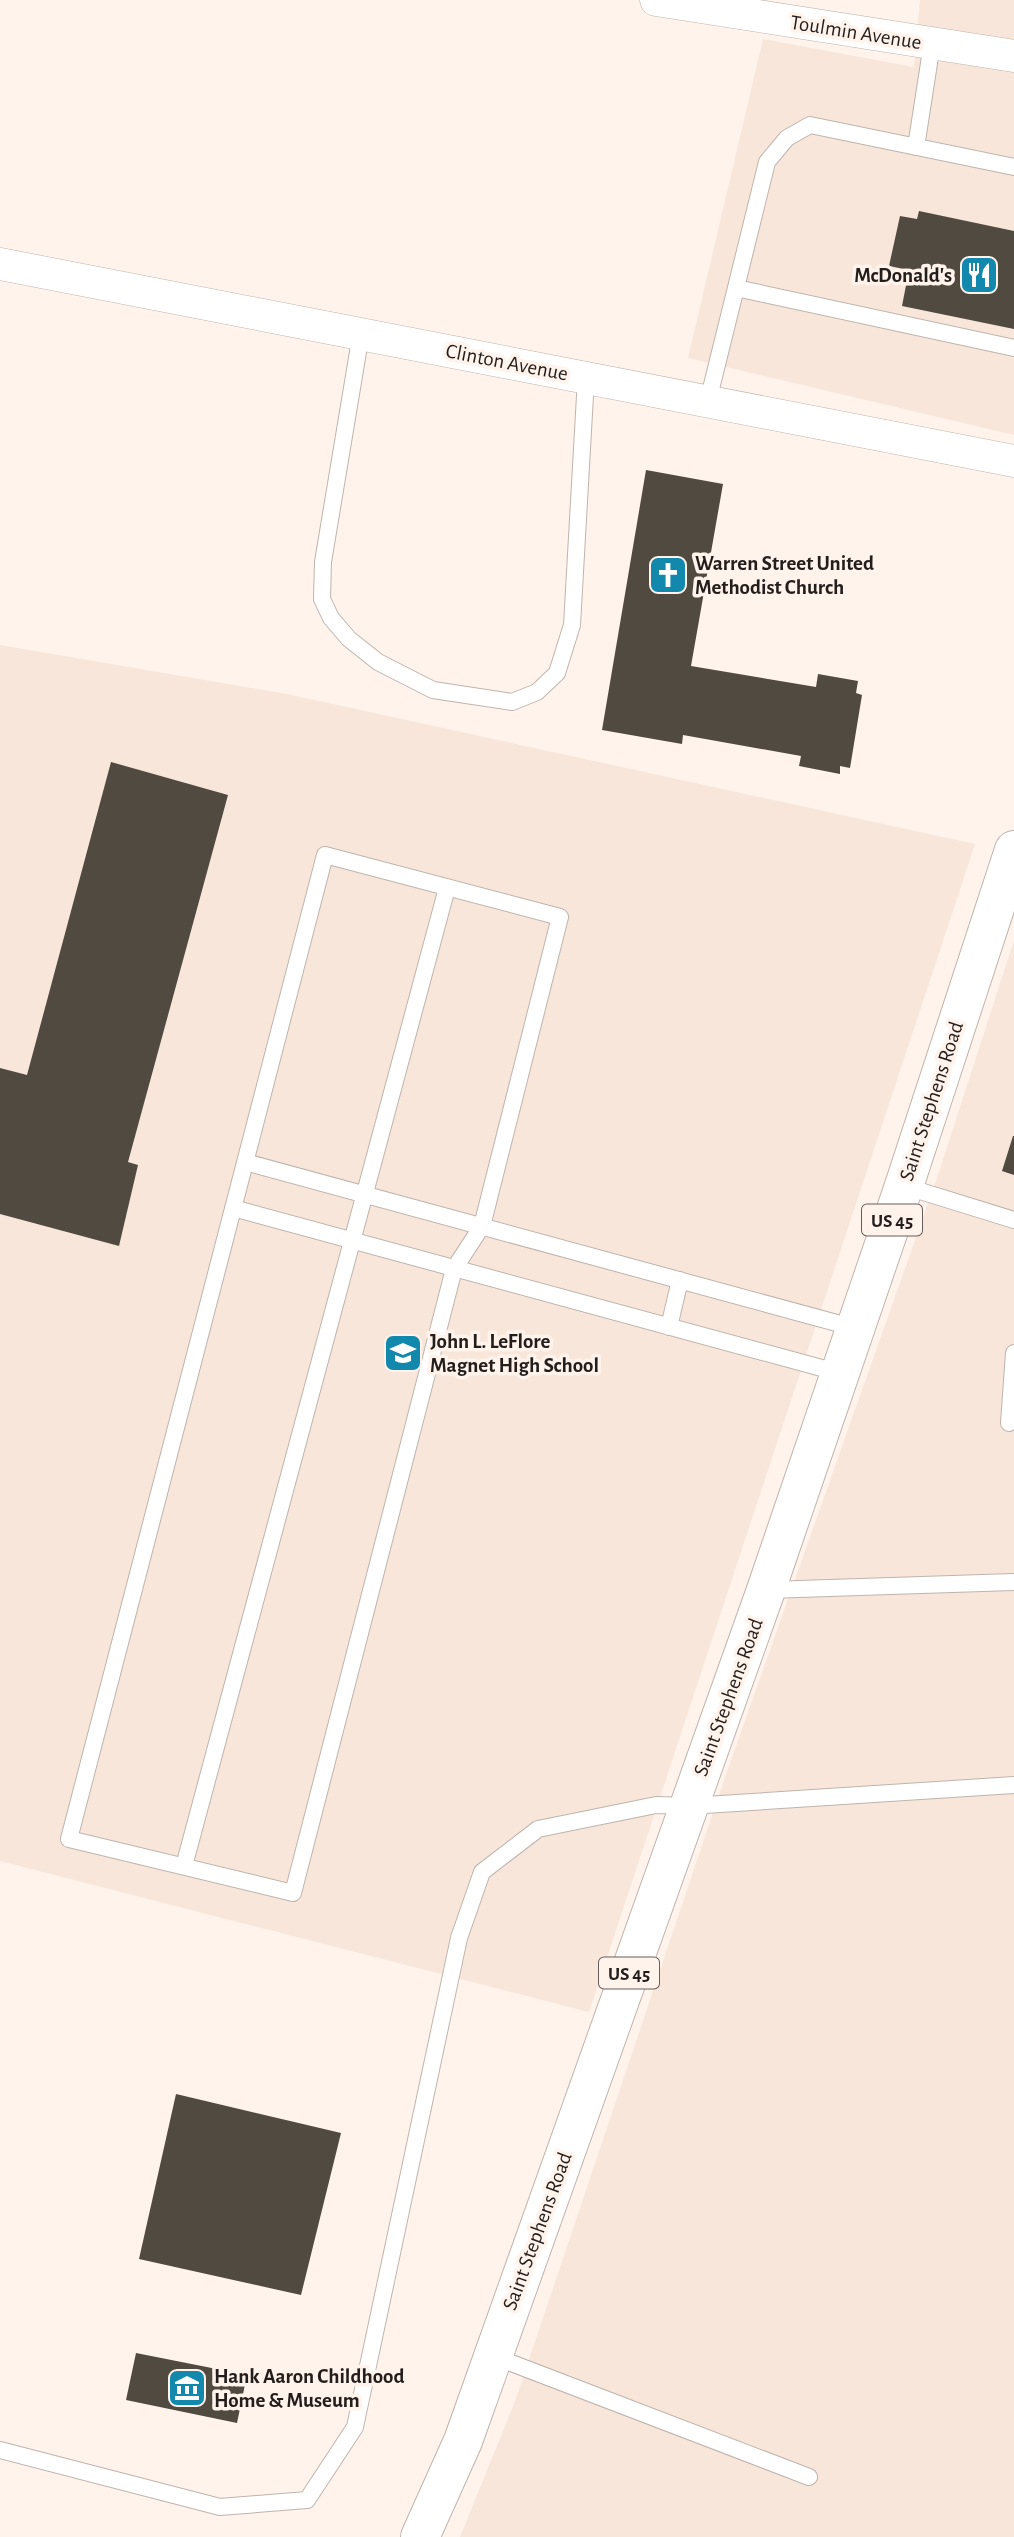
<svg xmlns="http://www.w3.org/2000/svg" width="1014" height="2537" font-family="'Alegreya Sans',sans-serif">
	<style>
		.built { fill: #f8e6da }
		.building { fill: #504a41 }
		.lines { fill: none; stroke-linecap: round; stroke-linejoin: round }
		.lane-casing { stroke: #bfb4ad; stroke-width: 18 }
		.street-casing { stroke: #bfb4ad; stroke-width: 33 }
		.primary-casing { stroke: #bfb4ad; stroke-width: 40 }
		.lane { stroke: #fff; stroke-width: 16 }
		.street { stroke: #fff; stroke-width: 32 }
		.primary { stroke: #fff; stroke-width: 38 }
		.labels { text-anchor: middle; stroke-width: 7; stroke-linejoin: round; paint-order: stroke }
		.shield { fill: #fff3ec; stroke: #655e5a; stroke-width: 2 }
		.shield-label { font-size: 19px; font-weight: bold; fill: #231e1c }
		.street-label { font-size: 21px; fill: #231e1c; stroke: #fff3ec }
		.poi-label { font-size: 21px; font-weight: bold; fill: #231e1c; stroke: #fff3ec; text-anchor: start }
	</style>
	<rect width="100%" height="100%" fill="#fff3ec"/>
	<!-- built -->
	<path class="built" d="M920,0H1014V435L688,358L763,39L914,67Z
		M0,645L287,694L975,844L589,2012L0,1861Z
		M1014,940V2537H460L514,2404L723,1783L937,1178Z"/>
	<!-- building -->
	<path class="building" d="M919,211L1014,231V329L902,306L909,270L889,266L900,216L917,219Z
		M646,470L723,484L691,666L816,687L818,674L858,681L856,693L862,695L850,768L840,766V774L799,766L801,756L683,735L682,744L602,730Z
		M111,762L228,795L128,1162L138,1165L119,1246L0,1214V1068L27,1075Z
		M1013,1136H1014V1175L1002,1171Z
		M176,2094L341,2133L301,2295L139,2259Z
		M136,2353L247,2375L237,2423L126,2400Z"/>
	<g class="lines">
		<defs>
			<path id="lane" d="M916,147L932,44
				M736,288L1014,348
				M361,334L323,562L322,599L331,618L349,639L378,662L433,690L512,702L537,692L557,673L572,625L586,378
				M708,401L767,162L787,138L810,125L1014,167
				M325,855L560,917L482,1226L454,1269L293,1893L69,1839Z
				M245,1162L855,1328
				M904,1186L1014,1220
				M233,1208L840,1373
				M669,1327L680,1280
				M1009,1423L1014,1353
				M768,1590L1014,1582
				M184,1866L447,888
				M493,2356L809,2477
				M0,2450L220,2507L307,2500L355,2427L459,1938L482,1872L538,1829L656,1805L689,1806L1014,1785"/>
			<path id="street" d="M656,0L1014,56
				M0,264L1014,461"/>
			<path id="primary" d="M420,2537L463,2441L766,1590L904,1186L1014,850"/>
		</defs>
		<!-- lane casing -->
		<use href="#lane" class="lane-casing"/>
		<!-- street casing -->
		<use href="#street" class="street-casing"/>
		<!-- primary casing -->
		<use href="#primary" class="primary-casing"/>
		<!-- lane -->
		<use href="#lane" class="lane"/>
		<!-- street -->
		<use href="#street" class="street"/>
		<!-- primary -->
		<use href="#primary" class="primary"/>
	</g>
	<!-- icons -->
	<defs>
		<symbol id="restaurant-square" viewBox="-11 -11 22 22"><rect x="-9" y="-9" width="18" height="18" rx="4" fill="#1288ac" stroke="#fff3ec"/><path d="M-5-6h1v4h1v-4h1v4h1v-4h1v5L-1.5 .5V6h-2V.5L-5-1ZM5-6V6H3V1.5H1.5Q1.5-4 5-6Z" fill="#fff"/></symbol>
		<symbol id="church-square" viewBox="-11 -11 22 22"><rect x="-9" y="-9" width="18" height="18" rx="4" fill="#1288ac" stroke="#fff3ec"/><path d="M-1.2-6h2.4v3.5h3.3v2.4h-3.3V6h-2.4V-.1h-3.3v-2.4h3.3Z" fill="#fff"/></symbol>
		<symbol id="school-square" viewBox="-11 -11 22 22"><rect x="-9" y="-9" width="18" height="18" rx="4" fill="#1288ac" stroke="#fff3ec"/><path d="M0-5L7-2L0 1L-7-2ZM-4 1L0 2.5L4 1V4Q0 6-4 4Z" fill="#fff"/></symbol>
		<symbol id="museum-square" viewBox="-11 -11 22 22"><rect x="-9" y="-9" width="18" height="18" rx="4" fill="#1288ac" stroke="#fff3ec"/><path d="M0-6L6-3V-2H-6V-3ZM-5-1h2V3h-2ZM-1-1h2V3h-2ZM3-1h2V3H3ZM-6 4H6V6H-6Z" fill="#fff"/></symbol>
	</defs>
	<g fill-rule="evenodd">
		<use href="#restaurant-square" x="957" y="253" width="44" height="44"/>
		<use href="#church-square" x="646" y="553" width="44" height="44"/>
		<use href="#school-square" x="381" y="1331" width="44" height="44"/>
		<use href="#museum-square" x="165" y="2366" width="44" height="44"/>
	</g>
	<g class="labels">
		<!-- shield labels -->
		<g class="shield">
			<rect x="862" y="1204.5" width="60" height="31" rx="5"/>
			<rect x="599" y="1957.5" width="60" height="31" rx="5"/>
		</g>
		<g class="shield-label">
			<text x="892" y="1227">US 45</text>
			<text x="629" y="1980">US 45</text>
		</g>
		<!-- street labels -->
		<g class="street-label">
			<text transform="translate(856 32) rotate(9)" y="7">Toulmin Avenue</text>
			<text transform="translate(507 362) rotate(11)" y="7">Clinton Avenue</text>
			<text transform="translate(931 1101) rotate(-72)" y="7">Saint Stephens Road</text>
			<text transform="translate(728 1697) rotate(-70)" y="7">Saint Stephens Road</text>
			<text transform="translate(537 2231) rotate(-70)" y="7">Saint Stephens Road</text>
		</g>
		<!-- poi labels -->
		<g class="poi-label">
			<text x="952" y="282" text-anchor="end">McDonald's</text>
			<text x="695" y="570">Warren Street United<tspan x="695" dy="24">Methodist Church</tspan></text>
			<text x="430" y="1348">John L. LeFlore<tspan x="430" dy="24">Magnet High School</tspan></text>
			<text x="214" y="2383">Hank Aaron Childhood<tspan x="214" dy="24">Home &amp; Museum</tspan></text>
		</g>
	</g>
</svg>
